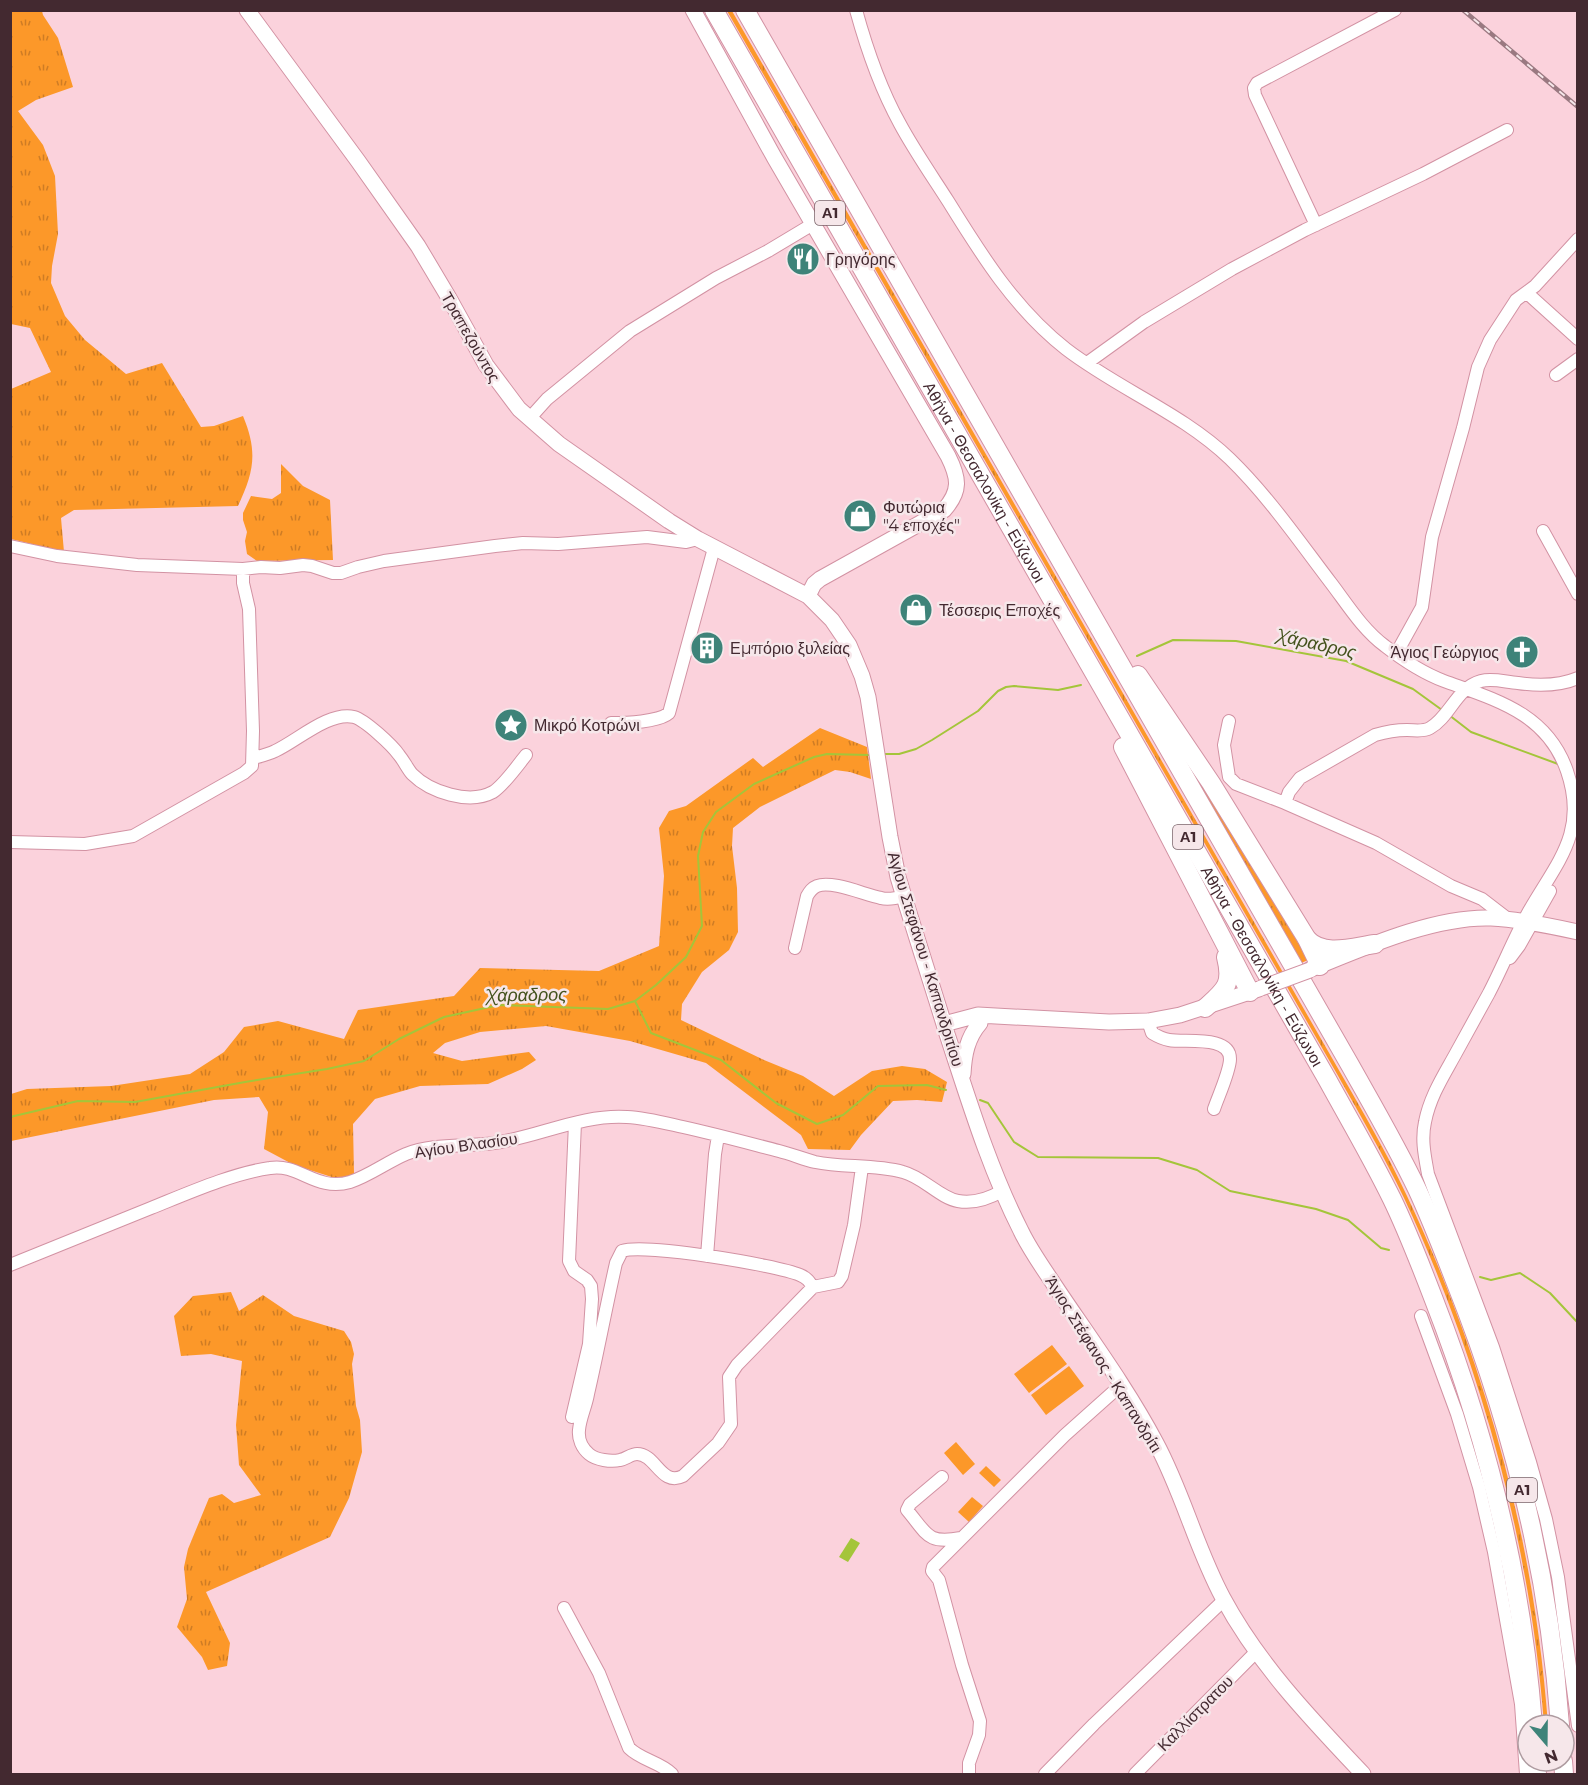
<svg xmlns="http://www.w3.org/2000/svg" width="1588" height="1785" font-family="Montserrat,sans-serif">
	<style>
		.grass { fill: url(#grass-tufts) }
		.park { fill: #fc9829 }
		.water { fill: #a4c53a }
		.lines { fill: none; stroke-linecap: round; stroke-linejoin: round }
		.stream { stroke: #a4c53a; stroke-width: 2 }
		.minor-casing { stroke: #d292a3; stroke-width: 14 }
		.major-casing { stroke: #d292a3; stroke-width: 17 }
		.highway-casing { stroke: #d292a3; stroke-width: 20 }
		.minor { stroke: #fff; stroke-width: 12 }
		.major { stroke: #fff; stroke-width: 15 }
		.highway { stroke: #fff; stroke-width: 18 }
		.rail-casing { stroke: #9a7981; stroke-width: 4.5 }
		.rail { stroke: #f6e7ea; stroke-width: 2; stroke-dasharray: 7; stroke-linecap: butt }
		.major-bridge-casing { stroke: #d292a3; stroke-width: 17; stroke-linecap: butt }
		.major-bridge { stroke: #fff; stroke-width: 15 }
		.labels { text-anchor: middle; stroke-width: 5; stroke-linejoin: round; paint-order: stroke }
		.shield { fill: #f6e7ea; stroke: #796268; stroke-width: 1.5 }
		.shield-label { font-size: 15px; font-weight: bold; fill: #432930 }
		.poi-label { font-size: 16px; fill: #432930; stroke: #f6e7ea; text-anchor: start }
		.street-label { font-size: 16px; fill: #432930; stroke: #f6e7ea }
		.water-label { font-size: 18px; font-style: italic; fill: #44521d; stroke: #f6e7ea }
	</style>
	<defs>
		<pattern id="grass-tufts" width="24" height="20" patternUnits="userSpaceOnUse" patternTransform="scale(1.5)"><rect width="24" height="20" fill="#fc9829"/><path d="M3 7l-1-3M5 7V3M7 7l1-3M15 17l-1-3M17 17v-4M19 17l1-3" fill="none" stroke="#ce7c24"/></pattern>
	</defs>
	<rect width="100%" height="100%" fill="#fbd2dc"/>
	<!-- grass -->
	<path class="grass" d="M11,11H42L43,15L58,38L73,87L36,100L18,111L43,145L55,176L58,234L52,266L51,283L65,316L85,340L126,374L162,363L201,427L214,426L243,416C258,452 254,472 238,506L74,510L61,518L64,552L11,539V389L51,372L30,328L11,324Z
		M727,11H732L1340,1072C1363,1112 1387,1153 1407,1196C1485,1361 1535,1543 1548,1725H1544C1531,1546 1480,1360 1404,1198C1384,1156 1360,1115 1337,1074Z
		M281,464L303,486L330,500L333,560L257,561L247,554L245,541L247,532L243,520V513L251,496L272,499L281,493Z
		M1142,687L1307,953L1308,960L1299,964Z
		M820,728L867,747L871,779L850,772L835,770L760,807L733,828L732,846L737,888L738,932L729,950L702,972L682,1004L681,1020L764,1060L803,1076L834,1096L872,1071L902,1066L925,1069L947,1082L942,1102L917,1100L893,1101L861,1135L850,1150L808,1149L801,1135L706,1063L630,1041L546,1026L480,1032L445,1043L433,1053L462,1061L529,1052L536,1060L522,1069L488,1084L420,1086L375,1099L353,1124L354,1174L338,1179L294,1165L264,1149L268,1112L259,1097L214,1100L11,1141V1094L27,1089L111,1086L190,1074L224,1052L244,1027L278,1021L344,1039L358,1010L454,996L480,968L599,971L659,946L664,876L659,828L669,811L686,806L753,758L763,767Z
		M231,1292L239,1311L263,1295L294,1316L344,1331L351,1342L354,1354L352,1364L356,1406L360,1420L362,1452L349,1498L330,1537L206,1592L230,1643L227,1666L208,1670L202,1657L177,1627L187,1599L184,1567L188,1549L209,1498L222,1494L234,1503L261,1495L239,1465L236,1425L242,1361L211,1354L181,1356L174,1316L193,1296Z"/>
	<!-- park -->
	<path class="park" d="M1052,1345L1067,1364L1029,1393L1014,1374Z
		M1069,1366L1084,1386L1046,1415L1031,1395Z
		M956,1442L975,1464L963,1475L944,1453Z
		M986,1466L1001,1480L994,1487L979,1473Z
		M972,1497L983,1506L969,1522L958,1512Z"/>
	<!-- water -->
	<path class="water" d="M851,1538L860,1543L848,1562L839,1557Z"/>
	<g class="lines">
		<!-- stream -->
		<path class="stream" d="M1137,656L1173,640L1236,641L1346,661L1413,689L1442,710
			M1449,715L1471,732L1558,764
			M885,754H899L916,749L932,740L978,711L998,691L1006,687L1014,686L1058,690L1081,685
			M635,1001L651,1033L721,1060L776,1103L817,1124L843,1115L878,1086L927,1085L946,1090
			M980,1100L988,1103L1014,1142L1038,1157L1158,1158L1197,1170L1230,1191L1316,1209L1348,1220L1381,1248L1389,1250
			M10,1117L78,1101L135,1102L245,1082L327,1069L364,1061L399,1039L444,1017L499,1005L608,1009L635,1001L656,985L686,957L702,926L698,856L703,832L716,812L754,784L814,757L827,754L869,755
			M1480,1277L1491,1280L1520,1273L1550,1293L1578,1323"/>
		<defs>
			<path id="minor" d="M856,10C867,50 880,88 900,124C914,150 932,176 948,201C982,256 1015,309 1066,349C1118,389 1182,413 1230,459C1268,496 1299,541 1331,583C1347,604 1363,630 1385,646C1403,660 1423,673 1444,681C1496,700 1547,713 1567,771C1588,832 1557,862 1529,911C1514,938 1503,966 1489,993C1478,1013 1467,1033 1456,1053C1444,1075 1430,1096 1425,1122C1421,1140 1425,1157 1428,1174L1493,1347L1530,1462L1546,1519L1558,1577L1578,1726
				M1316,225L1255,95L1254,88L1257,83L1395,10
				M1527,293L1578,339
				M1087,363L1144,322L1232,269L1305,230L1423,174L1507,130
				M1556,375L1578,359
				M529,419L547,399L630,331L716,278L768,251L813,224
				M1543,531L1578,594
				M10,546L57,556L137,565L243,569L261,567L280,568L303,565L312,566L333,573H341L358,567L384,561L495,546L523,543L558,544L647,537L686,542L698,539
				M1396,654L1422,607L1432,537L1463,428L1478,367L1490,340L1516,300L1535,286L1578,239
				M1229,721L1224,745L1229,777L1236,784L1285,803
				M611,723C625,723 659,722 669,713L714,548
				M254,758C261,756 269,754 275,751C297,741 329,711 354,717C365,720 392,745 399,755C404,761 407,768 412,774C430,792 469,805 493,792C504,785 518,765 526,755
				M10,842L85,844L133,836L244,773L252,766L253,731L249,609L243,583V569
				M1508,919L1482,899L1451,886L1376,843L1285,803L1289,792L1300,778L1375,735C1385,732 1396,730 1407,730C1415,730 1423,732 1430,728C1450,717 1456,688 1481,681C1493,678 1505,682 1518,683C1538,686 1559,686 1578,678
				M795,948L807,896C810,891 812,888 817,886C832,880 865,895 881,898C888,900 897,898 904,896
				M1510,958L1519,946L1550,891
				M1148,1021L1152,1033C1157,1036 1163,1039 1169,1040C1185,1043 1230,1035 1230,1059C1230,1071 1218,1097 1214,1109
				M707,1256L715,1154L718,1136
				M10,1265C57,1246 104,1227 151,1208C186,1194 233,1173 270,1168C299,1163 316,1192 350,1182C369,1176 387,1162 406,1154C434,1143 464,1147 494,1143C538,1137 581,1114 627,1117C646,1118 665,1123 683,1127C715,1134 748,1143 779,1151C791,1154 803,1159 815,1162C843,1168 874,1164 903,1172C923,1177 940,1198 958,1201C974,1204 988,1199 1002,1191
				M813,1287C809,1281 807,1278 800,1275C776,1265 644,1243 622,1251L616,1263C606,1307 598,1351 588,1394C586,1406 580,1418 579,1430C578,1439 582,1448 589,1454C596,1460 611,1462 620,1460C626,1459 631,1454 637,1454C656,1454 661,1487 683,1476L718,1443L731,1424L729,1377L737,1365L813,1287L838,1282L842,1276L854,1225L862,1167
				M1421,1316L1457,1414L1479,1487L1494,1552L1521,1704L1526,1774
				M572,1417L589,1344L592,1299L591,1286L587,1280L574,1271L569,1261L575,1123
				M942,1477L910,1504L907,1510C928,1535 927,1544 961,1538
				M564,1608L599,1673L629,1748C641,1760 660,1762 672,1774
				M969,1774V1763L979,1735L980,1721L962,1665L939,1580L932,1571L933,1567L1065,1435L1121,1385
				M1045,1774L1094,1724L1224,1600
				M1135,1774L1256,1652"/>
			<path id="major" d="M247,10L358,161L418,246L449,298L486,365L519,409L559,444L669,521L698,539L808,596L832,620L849,645L862,676L868,697L890,837L898,877C914,930 931,982 947,1034C969,1101 989,1168 1021,1231C1031,1252 1046,1272 1059,1292C1092,1341 1128,1390 1156,1443C1183,1493 1196,1548 1223,1598C1259,1665 1312,1720 1363,1774
				M693,10L774,157L948,456C959,478 961,491 944,510L820,579L814,584L808,596
				M1311,969C1363,948 1434,916 1491,918C1518,919 1551,926 1578,932
				M944,1024L978,1015L1109,1022L1148,1021L1180,1015L1259,989
				M963,1074C964,1055 967,1038 980,1023"/>
			<g id="highway">
				<path id="s1" d="M714,10L1327,1079C1349,1119 1372,1158 1392,1199C1408,1232 1421,1266 1434,1300C1487,1436 1522,1579 1533,1725"/>
				<path d="M745,10L1350,1065C1373,1106 1397,1147 1417,1189C1431,1219 1443,1250 1455,1281C1512,1423 1549,1573 1560,1725"/>
				<path d="M1138,675L1211,783L1307,939L1320,966"/>
				<path d="M1123,747L1250,992"/>
				<path d="M1307,939C1323,957 1353,947 1375,944"/>
				<path d="M1205,1008C1225,990 1233,985 1226,957"/>
				<path d="M1536,1761L1537,1774"/>
				<path d="M1563,1761L1564,1774"/>
			</g>
		</defs>
		<!-- minor casing -->
		<use href="#minor" class="minor-casing"/>
		<!-- major casing -->
		<use href="#major" class="major-casing"/>
		<!-- highway casing -->
		<use href="#highway" class="highway-casing"/>
		<!-- minor -->
		<use href="#minor" class="minor"/>
		<!-- major -->
		<use href="#major" class="major"/>
		<!-- highway -->
		<use href="#highway" class="highway"/>
		<defs>
			<path id="rail" d="M1463,10L1578,107"/>
		</defs>
		<!-- rail casing -->
		<use href="#rail" class="rail-casing"/>
		<!-- rail -->
		<use href="#rail" class="rail"/>
		<defs>
			<path id="major-bridge" d="M1261,988L1310,970"/>
		</defs>
		<!-- major-bridge casing -->
		<use href="#major-bridge" class="major-bridge-casing"/>
		<!-- major-bridge -->
		<use href="#major-bridge" class="major-bridge"/>
	</g>
	<!-- icons -->
	<defs>
		<symbol id="restaurant-disc" viewBox="-11 -11 22 22"><circle r="9.5" fill="#3e8379" stroke="#f6e7ea"/><path d="M-5-6h1v4h1v-4h1v4h1v-4h1v5L-1.5 .5V6h-2V.5L-5-1ZM5-6V6H3V1.5H1.5Q1.5-4 5-6Z" fill="#fff"/></symbol>
		<symbol id="shop-disc" viewBox="-11 -11 22 22"><circle r="9.5" fill="#3e8379" stroke="#f6e7ea"/><path d="M-5-2.5h2.3a2.7 3.5 0 0 1 5.4 0H5L5.5 6h-11ZM-1.5-2.5h3a1.5 2.3 0 0 0-3 0Z" fill="#fff"/></symbol>
		<symbol id="building-disc" viewBox="-11 -11 22 22"><circle r="9.5" fill="#3e8379" stroke="#f6e7ea"/><path d="M-4-6H4V6H1V3H-1V6H-4ZM-2.5-4.3h1.7v1.8h-1.7ZM.8-4.3h1.7v1.8H.8ZM-2.5-1h1.7V.8h-1.7ZM.8-1h1.7V.8H.8Z" fill="#fff"/></symbol>
		<symbol id="church-disc" viewBox="-11 -11 22 22"><circle r="9.5" fill="#3e8379" stroke="#f6e7ea"/><path d="M-1.2-6h2.4v3.5h3.3v2.4h-3.3V6h-2.4V-.1h-3.3v-2.4h3.3Z" fill="#fff"/></symbol>
		<symbol id="sight-disc" viewBox="-11 -11 22 22"><circle r="9.5" fill="#3e8379" stroke="#f6e7ea"/><path d="M0-6L1.8-2.2L6-1.7L2.9 1.2L3.7 5.4L0 3.3L-3.7 5.4L-2.9 1.2L-6-1.7L-1.8-2.2Z" fill="#fff"/></symbol>
	</defs>
	<g fill-rule="evenodd">
		<use href="#restaurant-disc" x="784" y="240" width="38" height="38"/>
		<use href="#shop-disc" x="841" y="497" width="38" height="38"/>
		<use href="#shop-disc" x="897" y="591" width="38" height="38"/>
		<use href="#building-disc" x="688" y="629" width="38" height="38"/>
		<use href="#church-disc" x="1503" y="633" width="38" height="38"/>
		<use href="#sight-disc" x="492" y="706" width="38" height="38"/>
	</g>
	<g class="labels">
		<!-- shield labels -->
		<g class="shield">
			<rect x="815" y="201" width="30" height="24" rx="4.5"/>
			<rect x="1173" y="825" width="30" height="24" rx="4.5"/>
			<rect x="1507" y="1478" width="30" height="24" rx="4.5"/>
		</g>
		<g class="shield-label">
			<text x="830" y="218">Α1</text>
			<text x="1188" y="842">Α1</text>
			<text x="1522" y="1495">Α1</text>
		</g>
		<!-- poi labels -->
		<g class="poi-label">
			<text x="826" y="265">Γρηγόρης</text>
			<text x="883" y="513">Φυτώρια<tspan x="883" dy="18">"4 εποχές"</tspan></text>
			<text x="939" y="616">Τέσσερις Εποχές</text>
			<text x="730" y="654">Εμπόριο ξυλείας</text>
			<text x="1499" y="658" text-anchor="end">Άγιος Γεώργιος</text>
			<text x="534" y="731">Μικρό Κοτρώνι</text>
		</g>
		<!-- street labels -->
		<g class="street-label">
			<text transform="translate(471 337) rotate(60)" y="6">Τραπεζούντος</text>
			<text dy="6" stroke="none"><textPath href="#s1" startOffset="544">Αθήνα - Θεσσαλονίκη - Εύζωνοι</textPath></text>
			<text transform="translate(926 959) rotate(73)" y="6">Αγίου Στεφάνου - Καπανδριτίου</text>
			<text dy="6" stroke="none"><textPath href="#s1" startOffset="1102">Αθήνα - Θεσσαλονίκη - Εύζωνοι</textPath></text>
			<text transform="translate(466 1145) rotate(-8)" y="6">Αγίου Βλασίου</text>
			<text transform="translate(1104 1364) rotate(58)" y="6">Άγιος Στέφανος - Καπανδρίτι</text>
			<text transform="translate(1195 1713) rotate(-45)" y="6">Καλλίστρατου</text>
		</g>
		<!-- water labels -->
		<g class="water-label">
			<text transform="translate(1317 644) rotate(13)" y="6">Χάραδρος</text>
			<text transform="translate(527 995) rotate(-1)" y="6">Χάραδρος</text>
		</g>
	</g>
	<!-- border -->
	<rect width="1588" height="1785" fill="none" stroke="#432930" stroke-width="24"/>
	<!-- north arrow -->
	<g transform="translate(1546 1743) rotate(160)"><circle r="28" fill="#f6e7ea" stroke="#ae9ba0" stroke-width="1.5"/>
	<path d="M0-4.5L10 22L0 15L-10 22Z" fill="#3e8379"/>
	<text y="-9" font-size="16" font-weight="bold" text-anchor="middle" fill="#432930">N</text>
	</g>
</svg>
